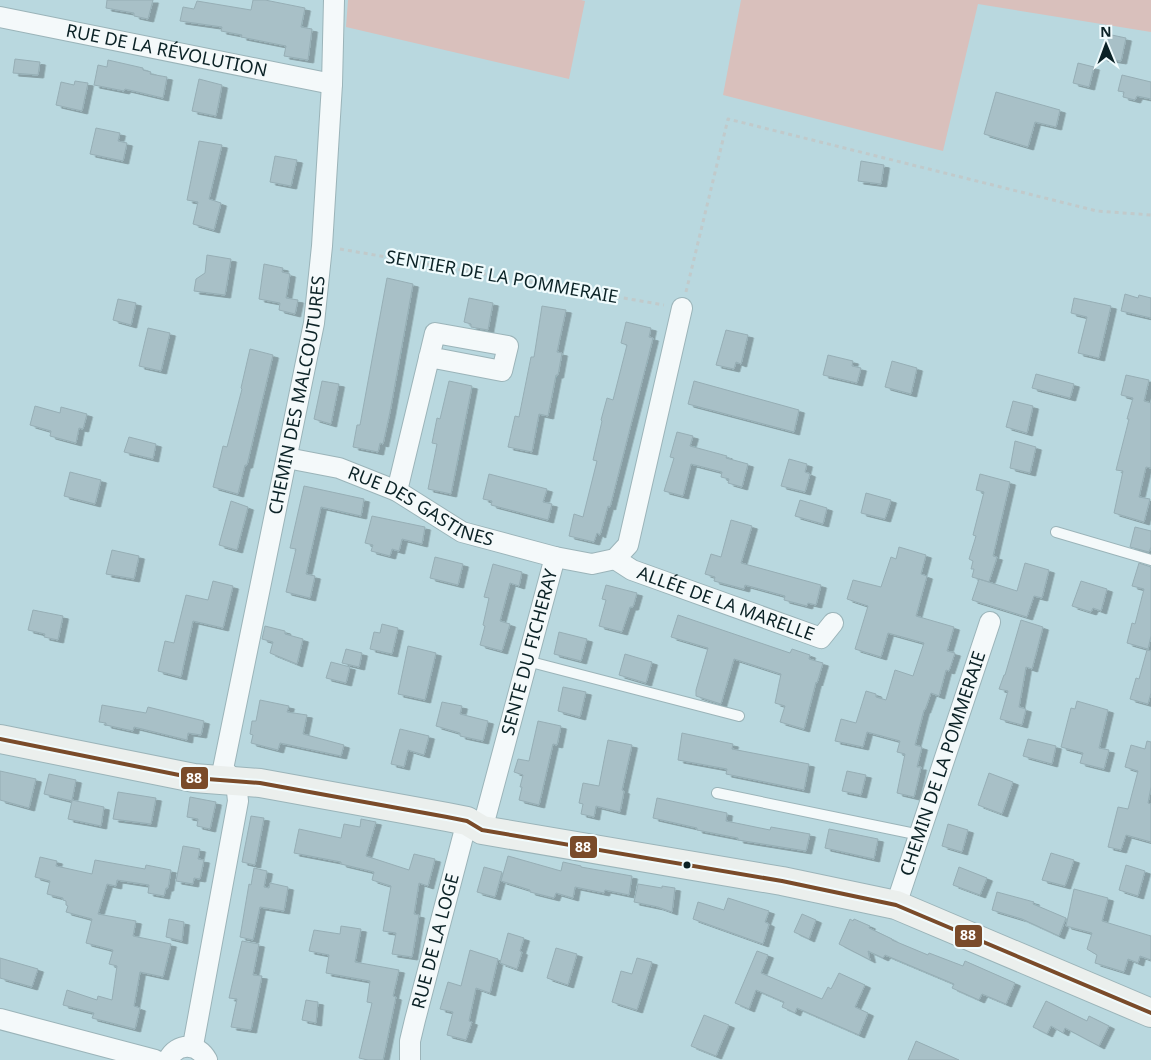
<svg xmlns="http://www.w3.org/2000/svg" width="1151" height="1060" font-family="'Noto Sans',sans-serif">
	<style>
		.green { fill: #d9c0bc }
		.building { fill: #a8c0c7; stroke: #96aeb5; filter: url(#shadow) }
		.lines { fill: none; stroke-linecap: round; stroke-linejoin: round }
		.lane-casing { stroke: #9bb4b9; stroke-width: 12 }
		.street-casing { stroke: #9bb4b9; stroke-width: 22 }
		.secondary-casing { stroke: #9bb4b9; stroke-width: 30 }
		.path { stroke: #c1cacb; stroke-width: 3; stroke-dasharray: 4 4; stroke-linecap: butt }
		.lane { stroke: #f4f9fa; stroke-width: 10 }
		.street { stroke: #f4f9fa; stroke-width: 20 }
		.secondary { stroke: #ebefed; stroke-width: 28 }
		.bus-1-casing { stroke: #f0fbfd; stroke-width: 8 }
		.bus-1 { stroke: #7a4b2a; stroke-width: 4 }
		.bus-dot { fill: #0b2226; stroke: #f0fbfd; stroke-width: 2 }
		.labels { text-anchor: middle; stroke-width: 4.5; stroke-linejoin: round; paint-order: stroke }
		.street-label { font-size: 18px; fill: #0b2226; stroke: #f0fbfd }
		.line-badge { stroke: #f0fbfd; stroke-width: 2 }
		.badge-label { font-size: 14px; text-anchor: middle; font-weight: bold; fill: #fff }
	</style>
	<defs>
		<filter id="shadow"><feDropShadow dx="5.5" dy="3" stdDeviation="0" flood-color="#0004"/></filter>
	</defs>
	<rect width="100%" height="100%" fill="#b9d8df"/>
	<!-- green -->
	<path class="green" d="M348,0H581L585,1L569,79L346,27Z
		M741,0H1151V32L978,4L943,151L723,95Z"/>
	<!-- building -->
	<path class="building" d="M107,0H153L148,19L134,16V13L106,8Z
		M253,0H265L305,8L301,27L312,29L308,60L284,56L286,46L241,37L242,35L221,31L222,27L180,21L183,7L194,9L197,1L251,10Z
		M1107,34L1126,38L1121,61L1102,58Z
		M15,59L40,62L38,75L13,73Z
		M108,60L143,68V70L151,72L150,74L167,77L163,98L125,89L124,91L94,85L98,65L107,67Z
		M1078,63L1094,67L1089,87L1073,83Z
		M1122,75L1151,82V99L1137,96L1135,100L1123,97L1124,92L1118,91Z
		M199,79L222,85L216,116L192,111Z
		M75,81L88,83L82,111L56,105L61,82L74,85Z
		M996,92L1060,110L1056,127L1035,122L1028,147L984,134Z
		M96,128L120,133L118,141L127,143L123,161L90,154Z
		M199,141L222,145L209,199L221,203L214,230L193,224L198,202L187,200Z
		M275,156L297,160L291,186L270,182Z
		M861,161L884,165L881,184L858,181Z
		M207,255L231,259L225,295L194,291L196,279L205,273Z
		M264,264L283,268L282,272L290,274L286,298L298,300L295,314L279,310L280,303L259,299Z
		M387,278L413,284L390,412L383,444L380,443L378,452L353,447L357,425H360Z
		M1125,294L1138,298L1139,295L1151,298V318L1121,311Z
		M469,298L493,303L488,330L471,327V324L464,322Z
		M1074,298L1111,306L1099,358L1078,353L1087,317L1071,313Z
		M118,299L136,303L131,325L113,320Z
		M542,306L566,310L557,352L562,353L558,375H556L548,416L539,414L532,452L508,447L515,416L519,417L531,357H534Z
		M626,322L651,328L649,337L653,338L610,507L608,506L600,535L597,533L594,542L569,536L574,514L583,517L597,461L593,460L602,421L601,420L607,398L613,400L627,345L621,343Z
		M148,328L170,333L161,371L139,366Z
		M726,330L748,335L741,364L736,362L734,369L716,365Z
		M250,349L273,355L247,465H245L238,494L213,487L223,446L227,447L242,389L241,388Z
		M828,355L853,361L852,366L861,368L857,383L823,375Z
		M892,361L917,368L911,394L885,387Z
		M1036,374L1074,384L1070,398L1032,388Z
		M1126,375L1149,380L1144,401L1151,403V468L1146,467L1139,497L1150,499L1144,522L1114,513L1123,471L1116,470L1129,419H1127L1133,398L1121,395Z
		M322,381L339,384L331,424L314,419Z
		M449,381L472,386L451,494L428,489L437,444L432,443L437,418L440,419Z
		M694,381L799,410L794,432L688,404Z
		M1013,401L1033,406L1027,433L1006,427Z
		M35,406L60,413L61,407L87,414L83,429L79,428L76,443L50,436L51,431L30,425Z
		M677,432L693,436L690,446L727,456L726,458L748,464L742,487L728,483L729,479L721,477L722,472L691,464L683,496L664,491L674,458L670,457Z
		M129,437L156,444L153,459L124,452Z
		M1015,441L1036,447L1030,473L1010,468Z
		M789,459L807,464L805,472L810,474L805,492L781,486Z
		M70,472L101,480L95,504L64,496Z
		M489,474L547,489L543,502L552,504L548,520L491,505L492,501L483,499Z
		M980,474L1010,482L993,556L997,557L989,582L972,577L974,569H971L973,561L969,559L976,536L973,535L984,492L976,490Z
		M304,486L364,499L361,516L321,507L306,574L315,576L310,598L286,592L296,549L290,548Z
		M866,493L891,500L885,519L861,513Z
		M800,500L827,508L823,524L795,516Z
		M231,501L248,507L237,550L219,545Z
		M372,516L425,527L422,544L402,539L399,551L392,549L390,556L371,551L373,545L365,543Z
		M731,520L752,526L741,563L821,585L816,605L808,603L807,606L784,600L785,596L745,585L744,589L714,581L715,577L705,574L711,554L721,557Z
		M1135,527L1151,531V547L1149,552L1130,547Z
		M899,547L926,555L921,574L927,576L916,616L954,627L947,651L955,653L949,671L946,670L939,696L931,693L925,710H924L915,745L922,747L917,767H921L914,797L897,793L905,754L897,752L900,741L867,732L863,747L835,741L841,719L856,723L866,691L876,694V697L886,700L895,670L913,676L924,643L888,633L881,657L855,649L868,606L847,599L853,580L881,587L891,557L896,559Z
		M112,550L139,556L134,579L106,574Z
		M435,557L463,564L458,585L430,578Z
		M1025,563L1049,570L1042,598L1034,596L1027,617L972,600L979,579L1017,591Z
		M1139,563L1151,567V636L1148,649L1127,643L1132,623L1135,624L1144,589L1132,586Z
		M493,564L522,572L519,586L510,583L500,621L510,624L502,651L480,645L485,626L483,625L489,598L484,597Z
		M213,581L233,586L223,628L193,621L181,677L158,671L165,641L174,643L186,595L208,600Z
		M1081,581L1107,589L1101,611L1093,608L1091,612L1072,606Z
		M606,585L637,593L633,607H630L622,632L599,626L606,600L602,599Z
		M33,610L63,616L58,640L44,637L45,634L28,630Z
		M678,615L790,653L792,649L810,655L809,659L823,663L817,683L816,682L804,729L780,722L785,706L775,703L781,674L734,659L721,704L696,696V690L708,648L671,637Z
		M1021,620L1043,627L1032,669L1026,667L1019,707L1026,709L1022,725L1000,719L1008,691L999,689L1004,675H1005Z
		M382,624L398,628L392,654L370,649L374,632L380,633Z
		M265,626L285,631V634L303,639L297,664L270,653L273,642L262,639Z
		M559,632L587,639L581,661L554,654Z
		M408,646L436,653L425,700L398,694Z
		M346,649L362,653L359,667L342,663Z
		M1147,650L1151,651V693L1148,704L1130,699L1136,678L1139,679Z
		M625,654L652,662L646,683L619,675Z
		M331,662L350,667L346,683L326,678Z
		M563,687L586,692L580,717L558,711Z
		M260,700L289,706L287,712L307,715L303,734L344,745L341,756L280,743L278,750L251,743L253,735L250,734L252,721H256Z
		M1077,701L1108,710L1099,748L1109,750L1104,769L1080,763L1083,753L1061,747L1071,708L1075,709Z
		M442,702L462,706L460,714L488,721L483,741L460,736V733L436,726Z
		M102,705L146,713L148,707L204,721L201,735L188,733L187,740L134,727L133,731L106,725V723L99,722Z
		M538,721L561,726L557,745L553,744L539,805L519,800L522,787H520L523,775L514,772L518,759L529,761Z
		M400,729L429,736L424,755L408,750L404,767L391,764Z
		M682,733L733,744L732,749L809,764L804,790L726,774L727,769L678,760Z
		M1028,739L1056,746L1052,764L1023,756Z
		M608,740L632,745L622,790L624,791L620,812L596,806L594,817L581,814L583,804L579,803L583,783L599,786Z
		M1147,741L1151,742V787L1148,803L1151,804V842L1126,835L1121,850L1108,847L1118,807L1128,809L1138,771L1125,767L1131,745L1145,749Z
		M0,771L36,779L29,808L0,800Z
		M847,771L866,775L861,795L842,791Z
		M989,773L1013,782L1002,814L978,805Z
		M49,774L76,780L72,800L104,807L101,826L68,819L72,801L44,794Z
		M118,792L156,798L151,824L113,819Z
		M190,797L216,802L210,829L197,826L198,819L187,817Z
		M657,798L727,813L726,821L770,830L771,827L810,834L806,851L738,840V838L697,830V828L653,818Z
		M251,816L264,818L255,865L242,862Z
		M361,819L376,822L366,856L409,870L414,854L435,859L428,886L419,883L414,914L419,915L412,957L392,954L396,933L383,931L391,886L372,880L374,872L341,864V862L294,853L299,829L341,838L344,824L360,827Z
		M948,824L968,830L962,852L942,846Z
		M829,829L878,839L874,859L825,848Z
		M183,846L200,849L198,859L204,860L200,879L194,878L193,884L176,881Z
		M1051,853L1074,860L1065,886L1042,880Z
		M508,856L561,871L563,862L581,866V867L632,876L629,895L605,890L604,893L575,887L573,898L556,893L554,898L530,892V890L501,881Z
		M40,857L57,861L56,866L92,874L95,860L145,869L146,865L171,870L168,888H166L164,896L148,893L149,885L117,880L116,886L107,884L98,914L136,921L133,936L171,944L163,977L140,972L134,1006L140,1008L135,1029L92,1018L94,1013L63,1005L67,990L97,1000L98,996L112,1000L117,966L109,964L113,950L86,943L92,919L66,912L68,906L66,905V901L63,900V898L47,894L50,881L35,877Z
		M1126,865L1145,871L1138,896L1119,890Z
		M484,867L502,872L495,897L477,892Z
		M959,867L987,878L980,895L953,885Z
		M254,868L267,871L264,887L269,888L270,883L288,887L284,911L260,907L253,940L240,937L249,884L251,885Z
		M638,884L662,888V886L675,888L672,912L658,907L634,902Z
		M1074,889L1108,898L1102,921L1151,936V960L1140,956L1138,963L1128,959L1124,972L1095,963L1097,955L1087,949L1092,933L1066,926Z
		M997,892L1034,902L1033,904L1066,918L1059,936L1022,919L992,910Z
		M728,898L769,911L765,922L769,924L763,944L693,919L698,902L724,910Z
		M802,914L816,920L809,939L794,932Z
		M169,919L184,922L182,941L166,937Z
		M850,919L853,921L854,919L870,926L869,928L892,939V940L928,955L929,953L963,966L965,961L1015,983L1006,1004L982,994L979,1000L952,988L954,984L885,955L883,958L868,951L870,960L839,944Z
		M341,926L361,929L355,962L399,970L393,996L396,997L383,1060H368L359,1058L372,1003L367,1002L370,981L326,973L329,955L309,951L314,930L340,934Z
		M508,933L524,938L520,951L522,952L517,969L500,963Z
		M242,941L259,944L253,975L262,976L251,1030L231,1027L237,999L229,998Z
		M556,948L577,954L568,985L547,978Z
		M470,950L498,959L490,993L476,988L469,1021L472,1022L466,1040L447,1035L453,1012L440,1009L448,982L461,986Z
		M757,951L768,955L761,973L822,999L828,987L831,989L839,973L865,985L855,1007L868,1013L859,1035L797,1008L795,1013L789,1010L782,1007L784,1002L756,990L749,1009L735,1003Z
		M0,958L38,969L32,987L0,978Z
		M637,958L652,962L637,1010L612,1002L621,971L632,974Z
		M306,1000L318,1002L316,1023L302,1020Z
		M1046,1001L1087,1021L1089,1016L1109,1026L1099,1046L1065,1028L1063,1033L1051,1026L1047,1034L1033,1027Z
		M704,1015L729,1025L716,1056L691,1046Z
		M916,1041L959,1060H908Z"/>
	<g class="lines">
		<defs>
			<path id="lane" d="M1056,532L1151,560
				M527,661L739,716
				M717,793L920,835"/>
			<g id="street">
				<path id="s1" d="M0,17L332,84"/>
				<path id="s2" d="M287,458L339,468L397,491L462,532L555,557"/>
				<path d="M397,491L435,333L508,346L502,371L429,357"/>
				<path id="s3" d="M615,559L632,570L821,638L833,623"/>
				<path id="s4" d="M482,830L555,557L592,564L615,559L628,545L682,308"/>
				<path id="s5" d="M896,905L990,622"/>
				<path d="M0,1019L155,1060"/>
				<path id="s6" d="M192,1047L194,1040L238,801L236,782L223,769L314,323L322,246L332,84L334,0"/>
				<path d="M168,1060C177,1042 198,1043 207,1060"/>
				<path id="s7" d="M410,1060V1041L415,1020L467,821"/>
			</g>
			<path id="secondary" d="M0,739L194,778L260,783L447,817L467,821L482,830L782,881L896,905L1151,1013"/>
		</defs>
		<!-- lane casing -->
		<use href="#lane" class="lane-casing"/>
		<!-- street casing -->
		<use href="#street" class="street-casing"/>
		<!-- secondary casing -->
		<use href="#secondary" class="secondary-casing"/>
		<!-- path -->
		<path class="path" d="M340,249L664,305
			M686,292L728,119L1097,211L1151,215"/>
		<!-- lane -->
		<use href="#lane" class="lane"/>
		<!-- street -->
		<use href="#street" class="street"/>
		<!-- secondary -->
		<use href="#secondary" class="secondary"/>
		<defs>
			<path id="bus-1" d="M0,739L194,778L260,783L447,817L467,821L482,830L782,881L896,905L1151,1013"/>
		</defs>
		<!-- bus-1 casing -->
		<use href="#bus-1" class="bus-1-casing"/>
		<!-- bus-1 -->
		<use href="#bus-1" class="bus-1"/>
	</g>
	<!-- markers -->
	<circle class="bus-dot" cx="687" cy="865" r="4.5"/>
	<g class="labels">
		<!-- street labels -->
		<g class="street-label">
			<text dy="6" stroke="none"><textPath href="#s1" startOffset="170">RUE DE LA RÉVOLUTION</textPath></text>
			<text transform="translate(502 277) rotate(10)" y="6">SENTIER DE LA POMMERAIE</text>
			<text dy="6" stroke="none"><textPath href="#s6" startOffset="669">CHEMIN DES MALCOUTURES</textPath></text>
			<text dy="6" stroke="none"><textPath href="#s2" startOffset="144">RUE DES GASTINES</textPath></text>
			<text dy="6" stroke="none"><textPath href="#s3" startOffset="120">ALLÉE DE LA MARELLE</textPath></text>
			<text dy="6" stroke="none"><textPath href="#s4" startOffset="184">SENTE DU FICHERAY</textPath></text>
			<text dy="6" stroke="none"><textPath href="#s5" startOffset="149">CHEMIN DE LA POMMERAIE</textPath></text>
			<text dy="6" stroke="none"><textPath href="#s7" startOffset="122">RUE DE LA LOGE</textPath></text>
		</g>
	</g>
	<g class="line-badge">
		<rect x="180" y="766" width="29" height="24" rx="5" fill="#7a4b2a"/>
		<rect x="569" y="835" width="29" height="24" rx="5" fill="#7a4b2a"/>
		<rect x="954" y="924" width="29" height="24" rx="5" fill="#7a4b2a"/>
	</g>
	<g class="badge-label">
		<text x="194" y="783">88</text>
		<text x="583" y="852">88</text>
		<text x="968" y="940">88</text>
	</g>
	<!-- north arrow -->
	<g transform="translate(1106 45) rotate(359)" stroke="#f0fbfd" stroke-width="4" paint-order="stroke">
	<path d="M0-4L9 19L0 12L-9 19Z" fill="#0b2226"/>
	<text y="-8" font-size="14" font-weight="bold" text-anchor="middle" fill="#0b2226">N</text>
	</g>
</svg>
